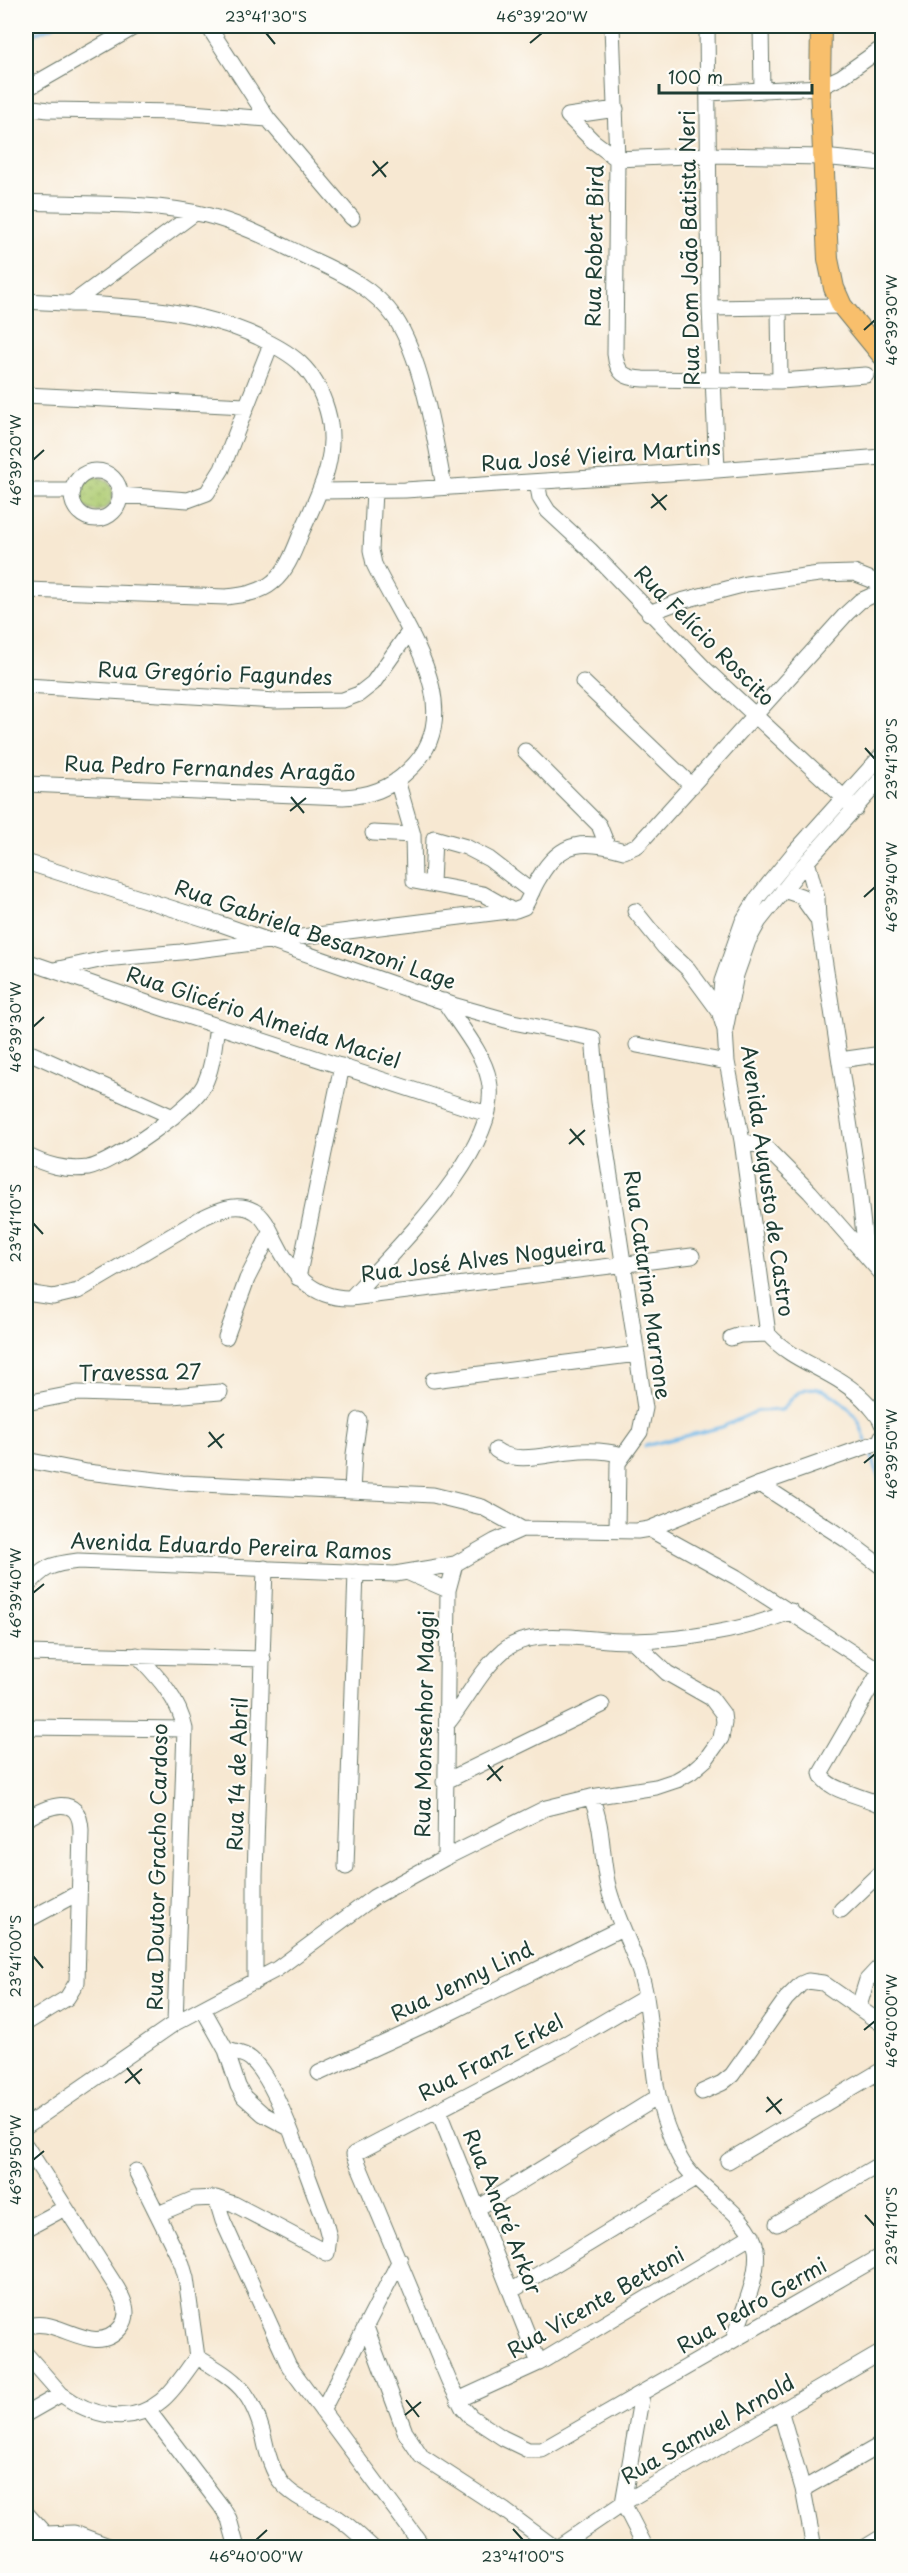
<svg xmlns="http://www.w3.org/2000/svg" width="908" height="2573" font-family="'Playpen Sans',sans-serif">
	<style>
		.grass { fill: url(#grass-dots); stroke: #678454; stroke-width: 1.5 }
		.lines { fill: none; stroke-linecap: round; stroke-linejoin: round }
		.stream { stroke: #71b8e8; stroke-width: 3 }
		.minor-casing { stroke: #6b796b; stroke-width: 17 }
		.major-casing { stroke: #6b796b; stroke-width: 22 }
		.minor { stroke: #fff; stroke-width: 15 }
		.major { stroke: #f8bf6c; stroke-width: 20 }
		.ticks { fill: none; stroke: #1f3d34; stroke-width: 2 }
		.labels { text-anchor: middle; stroke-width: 4.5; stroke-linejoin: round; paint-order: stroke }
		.street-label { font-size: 21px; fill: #1f3d34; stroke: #fdfcf7 }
		.neatline { fill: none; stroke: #1f3d34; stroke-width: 2 }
		.ticks-label { font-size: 15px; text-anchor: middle; fill: #1f3d34 }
	</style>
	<defs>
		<pattern id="grass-dots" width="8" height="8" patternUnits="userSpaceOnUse" patternTransform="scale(1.5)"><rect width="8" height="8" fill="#afcc73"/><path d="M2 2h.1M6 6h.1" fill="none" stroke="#8ea75f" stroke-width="1.8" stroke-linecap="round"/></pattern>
	</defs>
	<rect width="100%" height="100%" fill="#fdfcf7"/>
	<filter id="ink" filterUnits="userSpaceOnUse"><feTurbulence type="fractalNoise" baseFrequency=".0167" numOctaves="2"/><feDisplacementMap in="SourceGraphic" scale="12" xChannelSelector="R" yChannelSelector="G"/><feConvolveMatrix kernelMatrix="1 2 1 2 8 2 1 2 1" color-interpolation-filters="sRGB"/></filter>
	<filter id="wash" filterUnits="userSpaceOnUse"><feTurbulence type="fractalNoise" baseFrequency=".008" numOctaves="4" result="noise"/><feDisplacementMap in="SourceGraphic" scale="24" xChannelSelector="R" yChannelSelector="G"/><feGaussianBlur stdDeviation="1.35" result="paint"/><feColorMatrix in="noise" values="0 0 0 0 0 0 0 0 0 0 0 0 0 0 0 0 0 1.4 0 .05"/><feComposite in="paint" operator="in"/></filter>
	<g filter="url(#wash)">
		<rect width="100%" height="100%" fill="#f7e8d2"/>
		<!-- grass -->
		<path class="grass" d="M79 494a17 17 0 1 1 34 0a17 17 0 1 1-34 0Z"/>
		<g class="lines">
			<!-- stream -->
			<path class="stream" d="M26,37L54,26
				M645,1446L722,1427L757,1411L782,1410C787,1405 792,1397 798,1393C819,1378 845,1402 857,1419C861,1425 863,1434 866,1441
				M870,1450L882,1488"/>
		</g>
	</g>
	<g filter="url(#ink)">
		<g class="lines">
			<defs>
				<path id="minor" d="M208,26L268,119L352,218
					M612,26L617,159L615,354C617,373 624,378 643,379L780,381L866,375
					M707,26L710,308L717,470
					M761,26L762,91
					M26,89L136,26
					M708,93L820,87L841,77L882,48
					M26,107L48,110L178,112L268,119
					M616,109L568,116L593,141L617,159L710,155L823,157L882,163
					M26,202C85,205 148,201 206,215C243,224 277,243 311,259C342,273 375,289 395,318C422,358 435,439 444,487
					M26,301C105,306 184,303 258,337C272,344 288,352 300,363C314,376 322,393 327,410C340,455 320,491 302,531C295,548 288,570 273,582C260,593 243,595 226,597L26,590
					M71,304L195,213
					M779,307L780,381
					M710,308L842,306
					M26,395L245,406
					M72 495a24 24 0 1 1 48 0a24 24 0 1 1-48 0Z
					M537,482L540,498L548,511L590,550L705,669L856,809
					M26,491H73
					M321,491L405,490L717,470L882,457
					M120,495L188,500L207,493L222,469L271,344
					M649,613L681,601L746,584L819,574L854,573L882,584
					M583,682L692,786
					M26,686L275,701L343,700L359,694L373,683L409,632
					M525,751L599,825L607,845
					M882,755L793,854L758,897L743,921L722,981L719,1011L725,1030L727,1062L742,1141L768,1334C795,1365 838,1370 869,1405C874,1411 880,1417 882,1424
					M397,780L413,835
					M26,784L343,797C369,796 390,789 409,770C473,711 401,622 374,564L371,550L374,491
					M373,833L413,835L414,881L483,894L513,911
					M807,861L817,898L818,919L858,1180L866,1253
					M26,862L218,923L456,1006L513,1022L593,1038L599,1103L645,1408L640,1432L618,1463L617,1530
					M432,883L434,838L466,847L489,859L532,892
					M783,890L801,896L816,917
					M635,911L664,947L688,969L719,1011
					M26,961L159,1007L487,1114
					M54,970L104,959L181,952L516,910L524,907C530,898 533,887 539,878C561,839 586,840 624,851L638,845L847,613L860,601L882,591
					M725,1030L736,975L748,941L759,921L802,867L882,778
					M637,1045L727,1062
					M26,1051L173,1117
					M840,1060L882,1054
					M742,1141L765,1147L810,1192L882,1274
					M26,1155C46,1165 65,1171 88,1168C112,1164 193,1107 204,1085C213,1067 214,1046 217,1026
					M298,1278L342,1066
					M26,1293L53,1297L78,1291L200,1219C216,1211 236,1201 254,1211C264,1216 270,1230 275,1240C291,1273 312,1299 351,1298L692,1256
					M351,1298C392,1252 504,1147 489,1080C483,1052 459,1025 444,1001
					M226,1337L247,1279L271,1232
					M731,1338L740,1335L768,1334
					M433,1380L637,1354
					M26,1403L77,1393L172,1396L220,1392
					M496,1450C516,1465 548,1454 570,1452C587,1450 605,1450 622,1455
					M26,1460L87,1472L182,1483L433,1495L482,1507L522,1529
					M760,1484L845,1539L882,1567
					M352,1490L354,1454L359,1420
					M649,1529L736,1577L882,1672
					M409,1573L448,1590
					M26,1588C43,1567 51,1564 78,1561L395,1574L455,1564
					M26,1653L263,1659
					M137,1655C158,1677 179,1699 185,1729L175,2023
					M880,1671L821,1773C824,1791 867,1796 882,1806
					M447,1724C466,1701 480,1671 503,1651C535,1624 595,1643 633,1641C683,1640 745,1631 791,1611
					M26,1727L185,1729
					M444,1782L602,1705
					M591,1797C605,1830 600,1857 609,1890C619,1926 640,1960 646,1997C653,2040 651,2085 667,2127C673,2142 678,2159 689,2171C707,2194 752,2218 756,2249C760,2275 741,2315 733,2340
					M26,1819C46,1807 80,1791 81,1831L77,1982L67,1998L26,2023
					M445,1858L448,1590L455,1564L495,1541L522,1529L637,1531L649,1529L760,1484L873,1444L880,1441L882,1436
					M346,1867L356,1572
					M841,1910L882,1871
					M26,1921L78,1893
					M255,1982V1875L265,1568
					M646,1997L567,2043L354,2154L449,2381L463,2408L471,2417L503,2438L528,2450H542L882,2255
					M859,2006L867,1980L882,1964
					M203,2009L226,2050L238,2086L244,2097L263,2114L289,2128
					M226,2050C234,2052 244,2053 251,2059C279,2083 308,2181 324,2218L329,2237L327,2253L234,2204L216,2198L223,2221L289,2366L424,2548
					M319,2073L437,2019L622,1928
					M702,2092L722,2083L732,2075L786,1999L801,1984L808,1981L823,1983L882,2024
					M438,2110L539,2363
					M26,2126L175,2023L277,1969L374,1897L445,1858L546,1808L591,1797L656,1787L677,1780L691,1772L706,1759L721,1738L724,1722L723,1714L711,1698L667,1673L633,1641
					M26,2146L117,2288C124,2300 131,2314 121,2327C94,2361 56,2313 26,2327
					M728,2161L882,2070
					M478,2208L658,2097
					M158,2214L194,2199L216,2198
					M777,2224L882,2163
					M26,2229L65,2208
					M511,2291L695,2179
					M366,2327L405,2432L421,2456L504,2510L555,2548
					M26,2354L61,2394
					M197,2357C238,2381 252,2391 264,2438C267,2453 271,2468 280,2481C293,2499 319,2506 338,2518C350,2526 361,2537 373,2548
					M642,2394L623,2503L646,2548
					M458,2400L539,2363L752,2235
					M148,2410L221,2506L229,2519L237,2548
					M322,2411L400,2260
					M781,2413L803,2489L814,2548
					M26,2414L61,2394C91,2416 130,2426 161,2401C175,2390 186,2371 197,2357L186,2278L182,2264L136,2171
					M803,2489L882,2444
					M26,2513L45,2534L74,2533L114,2548
					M26,2543L45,2534
					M557,2548L623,2503L882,2352
					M864,2548L882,2537"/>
				<path id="major" d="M821,26L820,87L828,259L834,288L842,306L882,355"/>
			</defs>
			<!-- minor casing -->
			<use href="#minor" class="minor-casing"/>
			<!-- major casing -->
			<use href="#major" class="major-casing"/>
			<!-- minor -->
			<use href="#minor" class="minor"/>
			<!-- major -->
			<use href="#major" class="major"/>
		</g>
	</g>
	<!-- ticks -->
	<path class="ticks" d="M266,33L275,44M530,43L542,33M373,161L386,177M372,176L388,162M864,330L875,320M33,460L44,450M652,494L666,510M651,508L667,495M865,748L875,759M291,797L304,813M290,811L306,798M864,897L875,887M33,1027L44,1017M570,1129L584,1145M569,1144L585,1130M33,1223L43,1234M209,1432L222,1448M208,1447L224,1434M864,1463L875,1454M33,1593L44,1584M488,1765L501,1781M487,1780L503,1766M33,1956L43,1968M864,2030L875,2021M127,2068L140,2084M125,2083L142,2069M767,2097L781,2114M766,2112L782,2099M33,2160L44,2151M865,2215L875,2226M406,2400L419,2417M405,2415L421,2402M513,2529L523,2540M256,2540L267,2530"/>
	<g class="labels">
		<!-- street labels -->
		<g class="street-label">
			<text transform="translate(595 246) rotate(-89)" y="7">Rua Robert Bird</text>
			<text transform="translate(690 248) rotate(-91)" y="7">Rua Dom João Batista Neri</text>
			<text transform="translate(601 456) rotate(-4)" y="7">Rua José Vieira Martins</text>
			<text transform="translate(704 636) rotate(45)" y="7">Rua Felício Roscito</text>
			<text transform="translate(215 674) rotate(2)" y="7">Rua Gregório Fagundes</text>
			<text transform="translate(210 769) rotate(2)" y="7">Rua Pedro Fernandes Aragão</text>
			<text transform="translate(315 935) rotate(19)" y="7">Rua Gabriela Besanzoni Lage</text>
			<text transform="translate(263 1018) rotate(18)" y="7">Rua Glicério Almeida Maciel</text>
			<text transform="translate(767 1181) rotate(82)" y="7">Avenida Augusto de Castro</text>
			<text transform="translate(483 1260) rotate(-7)" y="7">Rua José Alves Nogueira</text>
			<text transform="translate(647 1285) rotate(82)" y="7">Rua Catarina Marrone</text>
			<text transform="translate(140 1373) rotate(-1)" y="7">Travessa 27</text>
			<text transform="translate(231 1547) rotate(2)" y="7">Avenida Eduardo Pereira Ramos</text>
			<text transform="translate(425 1724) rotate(-89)" y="7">Rua Monsenhor Maggi</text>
			<text transform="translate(238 1774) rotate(-88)" y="7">Rua 14 de Abril</text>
			<text transform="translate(158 1867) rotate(-89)" y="7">Rua Doutor Gracho Cardoso</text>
			<text transform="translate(462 1982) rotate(-26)" y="7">Rua Jenny Lind</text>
			<text transform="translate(491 2058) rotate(-28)" y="7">Rua Franz Erkel</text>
			<text transform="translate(502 2212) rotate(68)" y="7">Rua André Arkor</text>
			<text transform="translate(596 2303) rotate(-30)" y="7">Rua Vicente Bettoni</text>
			<text transform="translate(752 2306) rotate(-30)" y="7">Rua Pedro Germi</text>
			<text transform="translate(708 2430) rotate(-30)" y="7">Rua Samuel Arnold</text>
		</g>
	</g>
	<!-- margin -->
	<rect width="908" height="2573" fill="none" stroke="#fdfcf7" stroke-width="66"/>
	<!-- scale -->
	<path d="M659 84v9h153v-9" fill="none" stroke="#1f3d34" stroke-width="3"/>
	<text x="668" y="84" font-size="18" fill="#1f3d34" stroke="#fdfcf7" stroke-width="4.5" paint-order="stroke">100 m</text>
	<rect x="33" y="33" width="842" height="2507" class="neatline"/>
	<g class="ticks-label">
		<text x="266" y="22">23°41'30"S</text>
		<text x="542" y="22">46°39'20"W</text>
		<text transform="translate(892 320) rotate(-90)" y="5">46°39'30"W</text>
		<text transform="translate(16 460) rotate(-90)" y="5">46°39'20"W</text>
		<text transform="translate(892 759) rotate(-90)" y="5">23°41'30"S</text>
		<text transform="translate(892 887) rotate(-90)" y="5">46°39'40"W</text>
		<text transform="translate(16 1027) rotate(-90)" y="5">46°39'30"W</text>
		<text transform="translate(16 1223) rotate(-90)" y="5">23°41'10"S</text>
		<text transform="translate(892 1454) rotate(-90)" y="5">46°39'50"W</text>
		<text transform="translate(16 1593) rotate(-90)" y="5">46°39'40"W</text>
		<text transform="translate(16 1956) rotate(-90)" y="5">23°41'00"S</text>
		<text transform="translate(892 2021) rotate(-90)" y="5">46°40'00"W</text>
		<text transform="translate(16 2160) rotate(-90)" y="5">46°39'50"W</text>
		<text transform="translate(892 2226) rotate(-90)" y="5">23°41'10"S</text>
		<text x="256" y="2562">46°40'00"W</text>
		<text x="523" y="2562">23°41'00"S</text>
	</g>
</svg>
